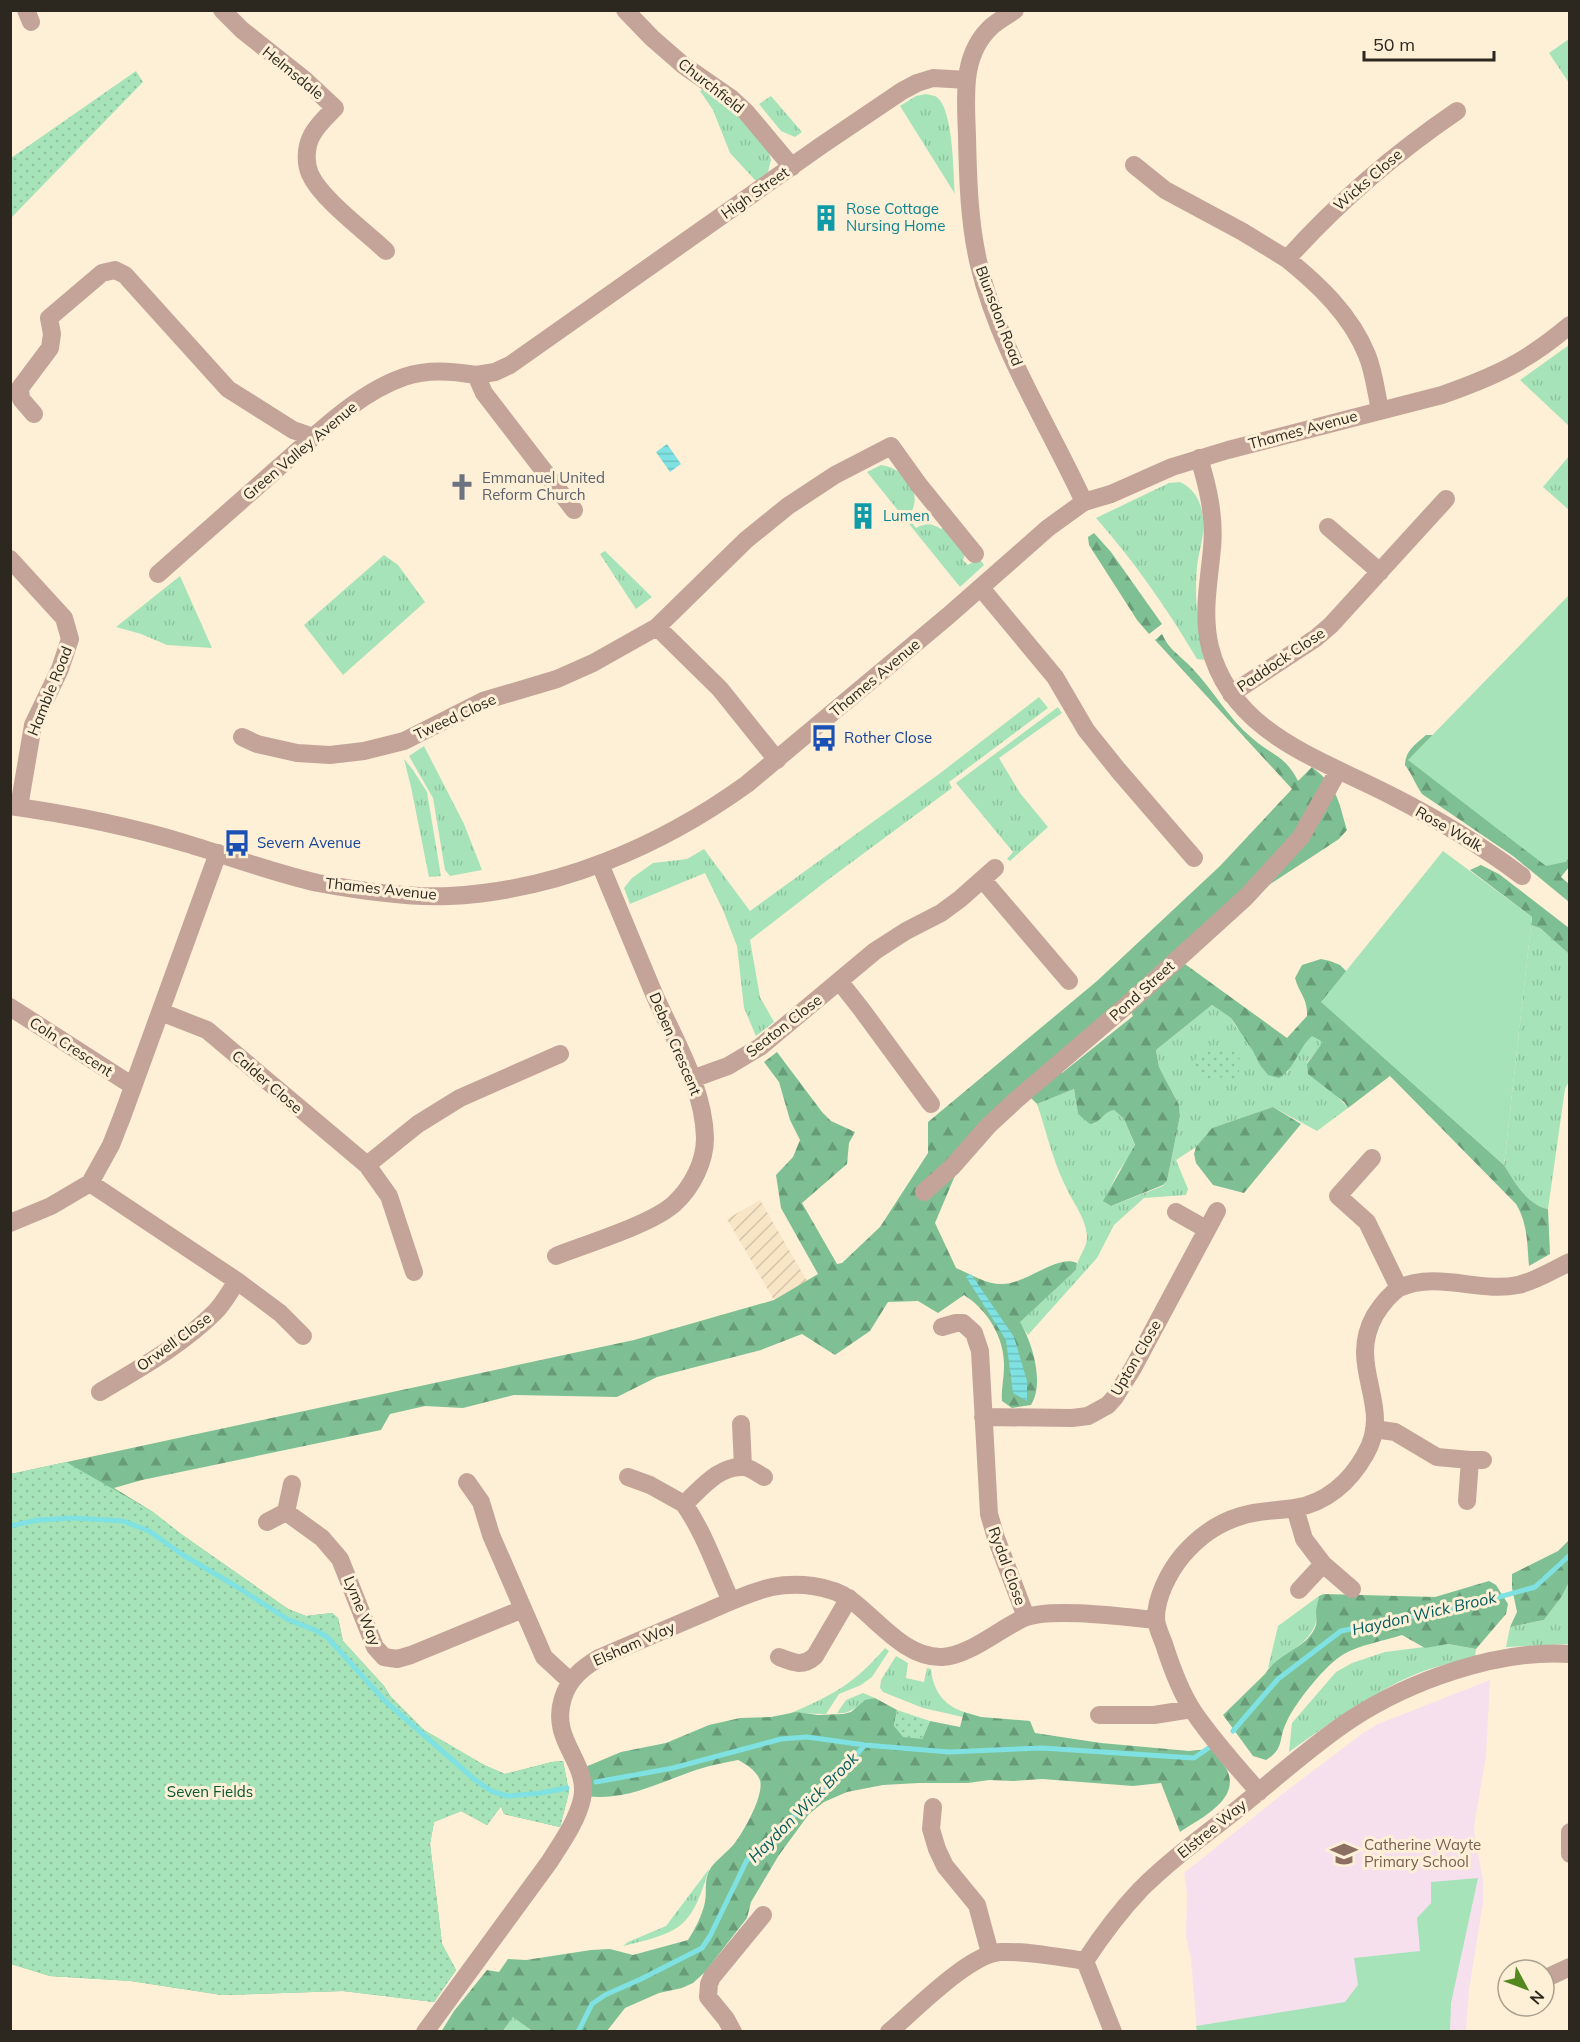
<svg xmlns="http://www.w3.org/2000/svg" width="1580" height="2042" font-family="Mulish,sans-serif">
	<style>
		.industrial { fill: url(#industrial-furrows) }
		.education { fill: #f6e0ee }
		.grass { fill: url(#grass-tufts) }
		.forest { fill: url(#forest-firs); fill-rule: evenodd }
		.park { fill: url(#park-dots) }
		.garden { fill: #a6e3b9 }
		.water { fill: url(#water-rules) }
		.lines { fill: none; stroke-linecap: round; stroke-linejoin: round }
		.stream { stroke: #7fe1e1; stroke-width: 5 }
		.minor { stroke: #c4a499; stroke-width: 18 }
		.tertiary { stroke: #c4a499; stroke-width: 18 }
		.labels { text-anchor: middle; stroke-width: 6; stroke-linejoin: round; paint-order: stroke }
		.street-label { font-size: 15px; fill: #2d281f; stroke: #fdf0d7 }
		.culture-label { font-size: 15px; fill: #0d838f; stroke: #fdf0d7; text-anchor: start }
		.worship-label { font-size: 15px; fill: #5b616d; stroke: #fdf0d7; text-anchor: start }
		.transit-label { font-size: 15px; fill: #164399; stroke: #fdf0d7; text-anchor: start }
		.park-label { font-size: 15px; fill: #06572e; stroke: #fdf0d7 }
		.education-label { font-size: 15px; fill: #785e54; stroke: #fdf0d7; text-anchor: start }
		.water-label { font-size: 16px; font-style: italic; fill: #005c5d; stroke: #fdf0d7 }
	</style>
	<defs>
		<pattern id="industrial-furrows" width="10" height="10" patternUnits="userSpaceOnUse" patternTransform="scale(1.5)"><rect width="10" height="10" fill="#f7e5c6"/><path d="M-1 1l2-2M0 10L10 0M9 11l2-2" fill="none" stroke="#d4c4aa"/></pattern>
		<pattern id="grass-tufts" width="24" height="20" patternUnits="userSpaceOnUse" patternTransform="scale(1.5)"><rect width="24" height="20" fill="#a6e3b9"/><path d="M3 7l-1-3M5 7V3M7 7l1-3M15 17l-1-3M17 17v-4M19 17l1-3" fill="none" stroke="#8fc39f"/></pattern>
		<pattern id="forest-firs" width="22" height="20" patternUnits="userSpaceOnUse" patternTransform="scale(1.5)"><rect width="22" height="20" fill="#7ec094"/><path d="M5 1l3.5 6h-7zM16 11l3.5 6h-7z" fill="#689c78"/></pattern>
		<pattern id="park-dots" width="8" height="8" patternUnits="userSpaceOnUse" patternTransform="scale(1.5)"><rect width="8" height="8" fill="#a6e3b9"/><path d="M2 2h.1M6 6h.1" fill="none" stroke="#8fc39f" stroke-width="1.8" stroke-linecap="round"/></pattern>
		<pattern id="water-rules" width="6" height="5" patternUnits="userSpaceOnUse" patternTransform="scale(1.5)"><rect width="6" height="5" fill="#7fe1e1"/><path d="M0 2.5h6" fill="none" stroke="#6ec1c1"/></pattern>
	</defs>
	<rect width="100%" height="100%" fill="#fdf0d7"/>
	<!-- industrial -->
	<path class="industrial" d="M760,1200L807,1281L774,1300L727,1219Z"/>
	<!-- education -->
	<path class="education" d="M1490,1680L1486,1756L1475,1820L1474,1832L1483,1880V1903L1469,1990L1466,2031H1197L1191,1958L1186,1938L1187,1893L1184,1873L1285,1792L1363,1733L1378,1724Z"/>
	<!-- grass -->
	<path class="grass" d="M1569,39V83L1549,53Z
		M704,88L726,101L767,145L771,160L768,172L756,181L730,153L713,110L700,91Z
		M926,94C929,95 932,95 935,96C954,106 953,173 955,194L900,106L916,96Z
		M771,96L802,132L795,137L781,131L759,104Z
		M1569,345V426L1520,380Z
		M1569,456V510L1543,487Z
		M881,465C907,469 925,494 908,518L916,528C926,523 931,523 941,529L946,525L965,555L963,560L968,565L979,558L984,565L960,587L867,472Z
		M1180,482C1195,489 1202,503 1203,519C1205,534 1199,551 1197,566C1194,598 1198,629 1205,660L1197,659C1168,610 1134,561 1096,518L1169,483Z
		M605,551L652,597L636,609L600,554Z
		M384,555L398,565L425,602L343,675L304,625Z
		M180,576L212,648L167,645L141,634L116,627Z
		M1039,697L1048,708L949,782L952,788L829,879L750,940L760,997L774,1022L756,1036L744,1008L737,946L723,910L705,873L630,904L624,888L632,878L653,863L687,859L704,849L750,911L939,774Z
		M1058,707L1062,713L999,758L1020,793L1048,827L1010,861L1007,859L1013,852L956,783Z
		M424,746L464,824L482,870L450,876L445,870L433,798L409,756Z
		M404,759L413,770L427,792L441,876L429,877L411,787Z
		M1531,925L1540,928L1569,954V1081L1565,1089L1548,1209C1527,1205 1514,1181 1504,1165Z
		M1212,1005L1231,1018L1236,1027L1287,1073L1303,1043L1312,1035L1324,1042L1307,1063L1348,1108L1317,1131L1273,1107L1212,1128L1196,1147L1176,1160L1188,1189L1186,1195L1144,1198L1114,1225L1097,1258L1028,1335L1019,1322L1076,1270C1077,1257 1088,1248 1087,1235C1085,1216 1071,1200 1064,1183C1052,1158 1046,1130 1037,1104L1074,1089L1078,1114L1094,1124L1110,1110H1114L1124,1119L1135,1146L1133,1152L1118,1172L1104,1201L1111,1206L1163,1186L1167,1181L1180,1116L1179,1105L1159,1067L1156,1050Z
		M1569,1582V1644L1506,1647L1510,1627L1544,1620L1562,1596Z
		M1319,1596C1317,1604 1318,1619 1315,1625C1310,1641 1282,1659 1268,1668L1278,1626Z
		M1448,1644L1476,1649L1475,1658C1455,1662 1435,1666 1416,1674C1371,1693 1330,1723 1289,1752L1292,1723L1336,1672L1352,1663L1385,1652Z
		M885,1648L889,1651L872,1677L861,1685L839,1694L826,1714L791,1713C833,1695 855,1683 885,1648Z
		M896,1656L908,1663L906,1678L924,1682L927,1668L931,1669C933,1690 943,1705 964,1712L963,1717L923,1708L883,1692L880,1688L881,1680Z
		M863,1693L875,1698C860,1701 853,1715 837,1713L846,1700Z
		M709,1869C691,1928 682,1932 623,1946L628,1942L666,1926Z
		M513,2016L531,2031L503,2032Z"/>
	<!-- forest -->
	<path class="forest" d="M1094,533L1111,552L1162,624L1149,634L1137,620L1089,545L1088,537Z
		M1162,634C1169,650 1181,656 1192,668C1213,690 1229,719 1252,738C1271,755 1286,756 1298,781L1312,767C1338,787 1338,800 1347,830L1339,839L1269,885L1185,964L1287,1038L1307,1016C1308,999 1299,993 1295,978L1302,965L1321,959L1330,961L1340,965L1357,982L1361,1037L1504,1165C1514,1181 1527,1205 1548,1209L1550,1254L1529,1266C1527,1244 1528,1224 1516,1204L1390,1076L1348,1108L1344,1102L1308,1074L1307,1064L1323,1042L1312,1036C1298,1048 1295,1069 1279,1078L1268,1075L1260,1065L1253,1051L1231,1018L1212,1005L1156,1050L1159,1067L1179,1105L1180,1116L1167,1181L1163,1185L1111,1206L1103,1201L1135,1145L1124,1119L1114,1110C1104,1111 1100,1124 1090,1124L1078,1114L1074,1089L1037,1104L1029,1096L967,1147L935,1223L956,1268C970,1274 986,1284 1001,1284C1025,1285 1057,1254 1077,1263L1076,1270L1020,1322C1032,1342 1045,1383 1031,1405L1012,1408L1002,1401C1001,1389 1004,1379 1004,1367C1005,1339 988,1310 964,1295L938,1313L918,1301L888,1302L870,1331L835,1355L802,1334L761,1350L657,1377L617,1397L514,1395L463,1408L425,1406L390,1414L381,1430L142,1480L114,1488L153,1512L181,1534L288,1609L306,1616L332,1613L338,1618L343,1641L384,1686L391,1697L424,1730L484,1765L505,1774L552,1762L563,1761L569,1792L560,1827L504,1814L501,1806L487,1825L461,1811L434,1822L430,1844L442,1944L456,1970L434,2002L343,1991L222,1995L131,1981L50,1976L11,1964V1474L634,1340L774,1300L818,1274L781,1208L776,1175L793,1157L800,1140L790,1120L779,1082L764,1062L777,1052L822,1112L831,1121L855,1132L849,1143L847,1164L802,1203L837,1264L842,1263L880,1227L928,1153V1122L1097,981L1220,866L1292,789L1155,640ZM1129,1009L1133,1016L1062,1073L1059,1069Z
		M1426,735H1443L1565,862L1569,857V867L1561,877L1569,884V902L1513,856L1422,794C1415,784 1412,774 1405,765C1405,751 1416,744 1426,735Z
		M1481,865L1499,874L1569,928V954L1540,928L1531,925L1532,917L1470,870Z
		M1273,1107L1301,1124L1244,1193L1213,1185L1196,1163L1194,1154L1196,1147L1212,1128Z
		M1569,1540V1582L1562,1596L1544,1620L1510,1627L1517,1612L1512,1588V1574L1558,1551Z
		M1489,1581L1496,1585L1508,1604L1506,1614L1476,1649L1448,1644L1425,1648L1402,1635C1383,1641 1360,1645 1344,1654C1326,1664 1296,1702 1287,1721C1278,1738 1285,1749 1266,1760L1253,1756L1223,1715L1265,1674C1276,1654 1309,1648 1316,1625C1317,1620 1316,1614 1316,1610C1317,1605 1318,1601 1319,1596L1324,1594L1435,1597Z
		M875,1698L897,1710L894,1726L922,1739L930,1721L960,1727L964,1712L981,1717L1030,1721L1035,1733L1101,1743L1189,1751L1211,1749C1216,1756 1222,1762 1226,1768C1243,1799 1200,1818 1180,1832L1161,1783L1133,1786L1042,1779L1013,1781L989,1780L968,1783H919L883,1785L847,1792L824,1802L809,1814L779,1855L751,1902L747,1918L705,1972L693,1983L682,1988L659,1993L625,2008L607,2031H532L513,2017L503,2031L441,2032L454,2011L487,1970L499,1972L508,1959L526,1960L591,1950L610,1949L633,1955L688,1940C695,1929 702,1916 705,1902C707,1892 704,1882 709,1871C714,1861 727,1853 734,1844C743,1833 767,1791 759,1778C755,1770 746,1764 738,1760C728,1762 716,1764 706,1767C667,1778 629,1802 587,1796L583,1768L621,1752L666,1743L709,1725L740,1718L771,1717L796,1712L818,1715L843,1714L851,1712L865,1700Z"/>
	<!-- park -->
	<path class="park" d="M136,71L143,82L11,218V158Z
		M1237,1048L1241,1051V1058L1238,1060L1240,1079L1238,1082L1232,1083L1224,1077L1210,1079L1199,1074C1183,1046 1221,1049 1237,1048Z
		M66,1462L153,1512L181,1534L288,1609L306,1616L332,1613L338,1618L343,1641L384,1686L391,1697L424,1730L484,1765L505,1774L552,1762L563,1761L569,1792L560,1827L504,1814L501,1806L487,1825L461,1811L434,1822L430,1844L442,1944L456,1970L434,2002L343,1991L222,1995L131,1981L50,1976L11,1964V1474Z
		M897,1710L930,1721L922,1739L903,1737L894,1726Z"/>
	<!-- garden -->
	<path class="garden" d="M1569,595V857L1565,862L1546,866L1408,760Z
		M1443,851L1532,917L1504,1165L1321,1002Z
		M1478,1878L1451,2003L1450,2031H1197L1196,2026L1345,2002L1358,1985L1354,1958L1420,1951L1417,1918L1431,1903V1882Z"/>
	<!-- water -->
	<path class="water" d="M667,444L681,464L670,472L656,452Z
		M971,1274L1014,1337L1027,1381V1401L1013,1393L1006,1340L966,1277Z"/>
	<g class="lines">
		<!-- stream -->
		<path class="stream" d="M10,1526L38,1520L73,1518L123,1521L149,1531L183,1555L234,1585L287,1619L315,1630L327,1637L385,1701L474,1779L491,1791L507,1796L541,1793L567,1788
			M1233,1731L1278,1679L1341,1631L1481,1602L1535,1587L1570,1555
			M596,1782L673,1768L781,1739L807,1737L865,1745
			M578,2032L592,2004L605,1995L641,1979L702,1948L710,1936L747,1860L843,1769L865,1745L949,1752L1042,1748L1194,1758L1210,1747"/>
		<!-- minor -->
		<path class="minor" d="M26,10L31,22
			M222,10L242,30L305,80L335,108C327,116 316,126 311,137C306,147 305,163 310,174C321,199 365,231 386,251
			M625,10L652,38L683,65L732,99L746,112L792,167
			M1015,10C1007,16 999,20 992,26C960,55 966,98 967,137C968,179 969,223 979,265C999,349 1048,424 1084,502
			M1134,165L1165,190L1243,232L1287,259
			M476,375L495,372L510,365L822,145L902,91L917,83L933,78L967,80
			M1380,410C1376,392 1374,372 1367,355C1351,315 1319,285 1287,259C1338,202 1394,154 1457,111
			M34,414L21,399L20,388L50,348L52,334L49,318L102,273L115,270L125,275L228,389L293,430L313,437
			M1199,458C1208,487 1215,517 1212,548C1209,582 1202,613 1210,647C1232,735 1324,760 1394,797C1439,820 1482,846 1522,876
			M1328,527L1380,572
			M10,559L64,618L70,639L60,669L33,725L19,807
			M158,574C197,539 238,504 278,468C314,437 357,393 404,377C428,369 451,371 476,375L484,393L574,510
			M981,588L1055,677L1086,730L1118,770L1194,858
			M657,627L720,689L777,760
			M1231,694L1316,638L1331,625L1446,499
			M242,737L257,744L297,753L330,755L364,751L404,741L483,701L557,679L593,663L657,627L746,540L788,506L835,475L891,446L919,485L975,554
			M983,880L1069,981
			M840,982L862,1010L931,1104
			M10,1007L133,1086
			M161,1012L207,1030L367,1165L389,1196L414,1272
			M692,1079L728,1066L760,1047L875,951L906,931L941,913L960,899L995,868
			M367,1165L418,1124L460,1098L560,1054
			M90,1183L237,1281L280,1313L303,1336
			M924,1192L952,1167L988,1126L1016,1100L1127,1005L1246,897L1301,837L1338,771
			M1176,1212L1206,1229
			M10,1223L51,1206L90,1183L111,1145L122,1117L218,853
			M556,1256C586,1244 653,1224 675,1203C692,1187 705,1162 705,1138C704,1088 674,1039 654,994C636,951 618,907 600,864
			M1399,1288C1438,1271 1479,1293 1518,1285C1536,1281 1553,1270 1570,1262
			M942,1327L956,1323H963L974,1333L980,1351L989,1514L996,1538L1026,1617
			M100,1392C140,1368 182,1345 215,1312C224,1303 230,1291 237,1281
			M983,1417L1072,1418L1088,1416L1108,1405L1115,1397L1133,1368L1217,1211
			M741,1424L743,1467
			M1374,1429L1395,1432L1437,1457L1470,1460
			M628,1477L650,1485L684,1504C700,1490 719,1465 743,1467C750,1467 758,1474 764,1477
			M467,1482L481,1502L491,1535L544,1657L570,1681
			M1467,1501L1470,1460H1483
			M684,1504C705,1534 716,1569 731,1601
			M1295,1508L1304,1539L1323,1564L1299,1590
			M286,1512L322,1538L340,1559L375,1647L384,1657L397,1659L411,1655L523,1609
			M267,1522L286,1512L292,1484
			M1323,1564L1352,1589
			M779,1657C794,1663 803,1667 815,1656L849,1598
			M1099,1715H1154L1192,1709
			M1259,1792C1236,1766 1212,1739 1193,1711C1180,1691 1171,1666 1164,1644C1161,1636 1156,1626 1156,1618C1156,1597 1169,1572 1182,1556C1198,1537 1217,1523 1241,1516C1258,1510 1277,1511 1295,1508C1326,1503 1350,1482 1365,1455C1395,1405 1345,1368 1375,1315C1382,1304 1389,1295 1399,1288L1367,1222L1338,1196L1372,1158
			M933,1807L931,1829L937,1849L945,1866L977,1905L990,1953
			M1570,1832V1854
			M1085,1961L1113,2032
			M1544,1979L1570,1967
			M425,2032L550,1861C562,1842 577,1821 582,1799C590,1762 549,1741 563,1698C569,1679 582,1668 599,1658C634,1643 669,1628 704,1613C725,1604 749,1592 772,1587C797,1582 830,1585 851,1600C878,1620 905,1658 942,1657C969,1656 999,1629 1024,1618C1051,1607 1125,1617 1155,1620
			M733,2032L726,2019L708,1997L709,1984L712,1977L763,1915
			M889,2032C914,2011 970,1953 1001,1952C1029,1951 1058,1957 1085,1961C1102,1935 1120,1911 1141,1889C1171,1859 1206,1834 1239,1808C1276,1778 1311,1746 1350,1720C1409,1681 1498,1649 1570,1654"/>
		<!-- tertiary -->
		<path class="tertiary" d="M10,806C68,814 132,827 188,844C231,857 274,873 318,883C356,890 411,898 449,896C557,891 661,846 747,784L948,616L1048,528L1084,502L1111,494L1172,467L1228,450L1442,395C1496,376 1526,362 1570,325"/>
	</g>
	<!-- icons -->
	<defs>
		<symbol id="building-bare" viewBox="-9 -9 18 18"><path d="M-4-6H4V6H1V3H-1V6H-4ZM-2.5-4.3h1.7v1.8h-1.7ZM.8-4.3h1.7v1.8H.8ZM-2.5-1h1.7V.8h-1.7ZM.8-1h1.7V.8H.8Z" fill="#0f9aa8" stroke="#fdf0d7" stroke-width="2.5" paint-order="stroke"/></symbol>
		<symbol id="church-bare" viewBox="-9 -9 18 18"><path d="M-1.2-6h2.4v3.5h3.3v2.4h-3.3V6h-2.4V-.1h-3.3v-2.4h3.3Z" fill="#6b7280" stroke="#fdf0d7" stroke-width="2.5" paint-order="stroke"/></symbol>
		<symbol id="bus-bare" viewBox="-9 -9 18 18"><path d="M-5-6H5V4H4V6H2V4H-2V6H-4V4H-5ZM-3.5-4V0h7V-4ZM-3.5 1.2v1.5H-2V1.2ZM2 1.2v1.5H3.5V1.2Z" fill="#1a4fb4" stroke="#fdf0d7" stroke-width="2.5" paint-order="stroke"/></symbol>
		<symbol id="school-bare" viewBox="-9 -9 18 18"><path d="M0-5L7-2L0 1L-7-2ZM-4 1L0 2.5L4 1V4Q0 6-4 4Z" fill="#8d6e63" stroke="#fdf0d7" stroke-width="2.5" paint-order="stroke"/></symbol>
	</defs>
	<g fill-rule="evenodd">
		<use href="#building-bare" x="807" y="199" width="38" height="38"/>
		<use href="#church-bare" x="443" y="468" width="38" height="38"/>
		<use href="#building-bare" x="844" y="497" width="38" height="38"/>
		<use href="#bus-bare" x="805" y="719" width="38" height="38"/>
		<use href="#bus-bare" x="218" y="824" width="38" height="38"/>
		<use href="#school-bare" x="1325" y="1835" width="38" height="38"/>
	</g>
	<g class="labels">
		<!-- street labels -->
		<g class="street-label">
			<text transform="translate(293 73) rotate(39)" y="5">Helmsdale</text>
			<text transform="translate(711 86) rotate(38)" y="5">Churchfield</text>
			<text transform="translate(1368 180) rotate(-41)" y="5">Wicks Close</text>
			<text transform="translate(755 193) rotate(-35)" y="5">High Street</text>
			<text transform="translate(999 316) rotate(69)" y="5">Blunsdon Road</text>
			<text transform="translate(1303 430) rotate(-15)" y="5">Thames Avenue</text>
			<text transform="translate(300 451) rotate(-40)" y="5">Green Valley Avenue</text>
			<text transform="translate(1281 660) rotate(-34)" y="5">Paddock Close</text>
			<text transform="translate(875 678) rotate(-40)" y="5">Thames Avenue</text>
			<text transform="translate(50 691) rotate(-68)" y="5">Hamble Road</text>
			<text transform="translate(455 717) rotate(-25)" y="5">Tweed Close</text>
			<text transform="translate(1449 829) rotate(30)" y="5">Rose Walk</text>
			<text transform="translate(381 889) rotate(6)" y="5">Thames Avenue</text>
			<text transform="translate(1142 991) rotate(-42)" y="5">Pond Street</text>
			<text transform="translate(784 1026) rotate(-38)" y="5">Seaton Close</text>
			<text transform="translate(675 1044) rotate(67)" y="5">Deben Crescent</text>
			<text transform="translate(71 1047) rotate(33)" y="5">Coln Crescent</text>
			<text transform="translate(267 1082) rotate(41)" y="5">Calder Close</text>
			<text transform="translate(174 1342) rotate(-36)" y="5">Orwell Close</text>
			<text transform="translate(1136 1358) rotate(-60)" y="5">Upton Close</text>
			<text transform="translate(1007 1566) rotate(70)" y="5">Rydal Close</text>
			<text transform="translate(362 1611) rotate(68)" y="5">Lyme Way</text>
			<text transform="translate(634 1644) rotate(-24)" y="5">Elsham Way</text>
			<text transform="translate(1212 1829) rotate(-39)" y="5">Elstree Way</text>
		</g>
		<!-- culture labels -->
		<g class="culture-label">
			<text x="846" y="214">Rose Cottage<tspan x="846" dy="17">Nursing Home</tspan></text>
			<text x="883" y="521">Lumen</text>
		</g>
		<!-- worship labels -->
		<g class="worship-label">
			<text x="482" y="483">Emmanuel United<tspan x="482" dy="17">Reform Church</tspan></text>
		</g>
		<!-- transit labels -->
		<g class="transit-label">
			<text x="844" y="743">Rother Close</text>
			<text x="257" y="848">Severn Avenue</text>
		</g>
		<!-- park labels -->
		<g class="park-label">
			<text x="210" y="1797">Seven Fields</text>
		</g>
		<!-- education labels -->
		<g class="education-label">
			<text x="1364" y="1850">Catherine Wayte<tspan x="1364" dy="17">Primary School</tspan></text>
		</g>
		<!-- water labels -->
		<g class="water-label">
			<text transform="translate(1424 1613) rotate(-13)" y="6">Haydon Wick Brook</text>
			<text transform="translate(803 1807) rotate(-45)" y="6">Haydon Wick Brook</text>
		</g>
	</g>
	<!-- border -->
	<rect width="1580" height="2042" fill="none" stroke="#2d281f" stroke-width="24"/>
	<!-- north arrow -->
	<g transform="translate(1526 1988) rotate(131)"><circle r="28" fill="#fdf0d7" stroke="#aaa08d" stroke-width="1.5"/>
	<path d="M0-4.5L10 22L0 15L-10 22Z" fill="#53871f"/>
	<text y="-9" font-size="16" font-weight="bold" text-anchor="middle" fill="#2d281f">N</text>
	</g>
	<!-- scale -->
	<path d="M1364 51v9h130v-9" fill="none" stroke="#2d281f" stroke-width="3"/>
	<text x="1373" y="51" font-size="18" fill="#2d281f" stroke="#fdf0d7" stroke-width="4.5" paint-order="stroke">50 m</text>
</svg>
